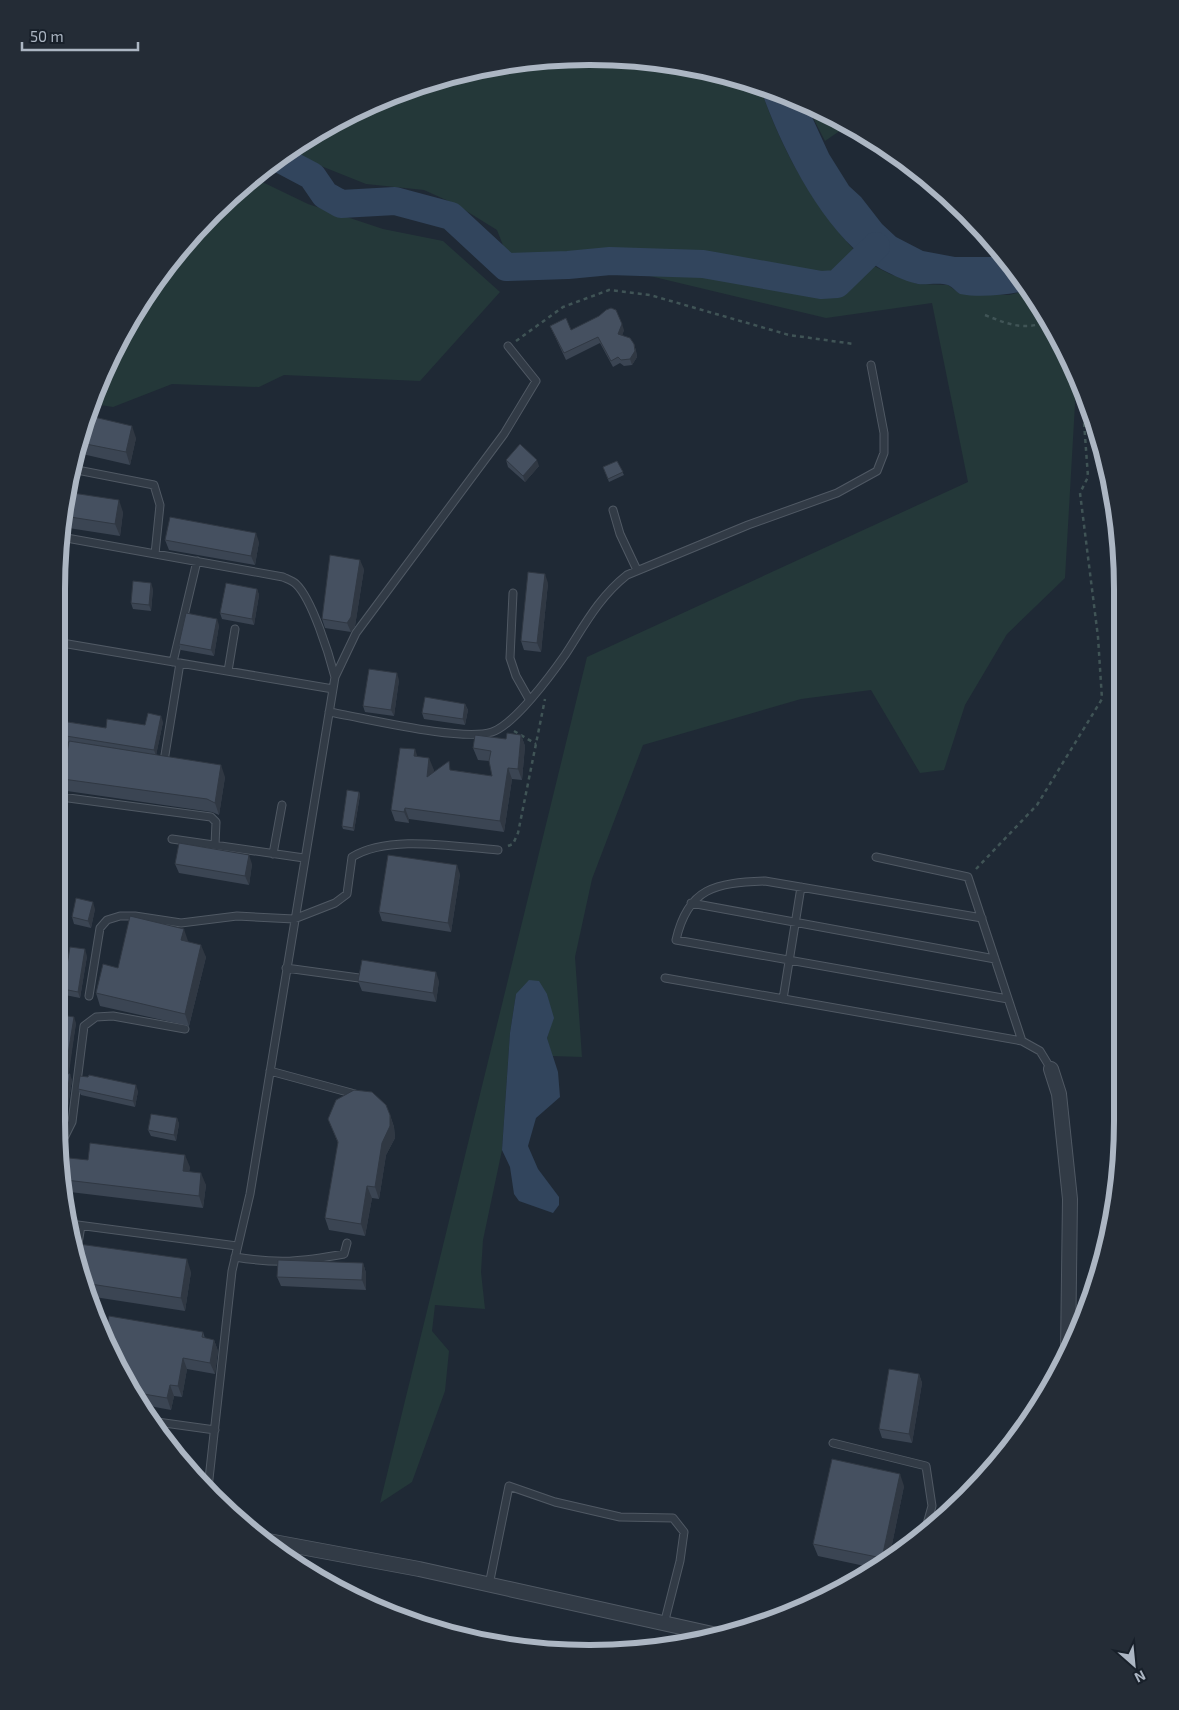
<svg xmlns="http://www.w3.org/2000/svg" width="1179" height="1710" font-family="'Exo 2',sans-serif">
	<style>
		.green { fill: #243839 }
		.water { fill: #32455d }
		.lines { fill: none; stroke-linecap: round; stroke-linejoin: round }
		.river { stroke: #32455d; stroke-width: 28 }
		.lane-casing { stroke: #505964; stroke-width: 9 }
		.street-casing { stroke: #505964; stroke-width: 16 }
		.path { stroke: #405456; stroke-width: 2.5; stroke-dasharray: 4 4; stroke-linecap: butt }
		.lane { stroke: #323b46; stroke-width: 7 }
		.street { stroke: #323b46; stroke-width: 14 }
		.wall { fill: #3b4553 }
		.shaded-wall { fill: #303843 }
		.building { fill: #455060; stroke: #303843 }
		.rim { fill: none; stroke: #acb6c3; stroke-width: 6 }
	</style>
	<rect width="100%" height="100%" fill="#1f2935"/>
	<!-- green -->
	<path class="green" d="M590,56L694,67L760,87C781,149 814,208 859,255C850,267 840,275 826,281L705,258H508L497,230L455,204L424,190L366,184L286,152L293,146L386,97L486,66Z
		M806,104L847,126L825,141Z
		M254,178L308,204L383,229L443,241L500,292L420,381L284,375L259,387L172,384L113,407L94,404L111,353L166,265L213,212Z
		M868,263L890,274L918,284L948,285L959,293L1009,295L1028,290L1068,353L1074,371L1075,404L1065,578L1007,634L965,705L944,770L920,773L871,690L801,699L643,745L592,879L575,957L582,1057L552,1056L547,1038L553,1018L547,994H516L510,1033L502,1150L483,1240L481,1272L485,1309L435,1305L432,1331L449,1351L445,1391L412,1482L380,1503L587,657L968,482L932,303L826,318L650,276L704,274L777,283L818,293L840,287Z"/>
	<!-- water -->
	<path class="water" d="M760,87L794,97L806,104L829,154L849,186L861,197L882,224L896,237L923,251L955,257H1005L1028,290C1010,295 979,298 960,294C956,292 953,287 948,285C939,282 927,285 918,284C908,282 897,277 889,273C828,245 781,148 760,87Z
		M529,980L539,981L547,994L554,1018L547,1038L558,1072L560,1097L536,1118L528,1146L538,1169L559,1197V1205L553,1213L519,1201L514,1194L510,1167L502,1150L510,1033L516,994Z"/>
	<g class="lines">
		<!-- river -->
		<path class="river" d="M278,158L312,176L325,195L341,204L395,201L451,216L506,267L568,265L610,261L703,264L821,285L837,284L876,246"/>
		<defs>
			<path id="lane" d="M72,469L154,485L160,505L155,554
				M613,510L620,534L637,570
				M61,537L283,577C287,579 293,581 296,584C312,599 329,654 335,677L250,1194L232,1271L208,1488
				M513,593L510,658L516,676L529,699
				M56,642L333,689
				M173,662L197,561
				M228,671L235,629
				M335,677L356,633L504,434L536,381L508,346
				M329,712C365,718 461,742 492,732C514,725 551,675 565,655C584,626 599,597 627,575L748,525L837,493L877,471L884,453V433L871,365
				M164,761L180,663
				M65,774L61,797L211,817L216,822L215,845
				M172,839L304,858
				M273,854L282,805
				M876,857L968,877L1022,1041
				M691,903L995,959
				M982,918L765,881C716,883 688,887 676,940L1008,999
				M286,968L359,978
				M665,978L1022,1041L1040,1051L1051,1069
				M89,996L100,928L107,920L120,916H135L181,923L237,916L294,919L335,903L347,894L352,857C389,834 455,847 498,850
				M783,999L801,887
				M270,1071L355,1094
				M61,1160L64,1138L72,1122L84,1026L96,1017L113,1016L185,1029
				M70,1224L237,1246
				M235,1257C278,1264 301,1262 344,1254L347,1243
				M75,1261L81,1226
				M150,1421L215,1430
				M833,1443L926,1466L932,1506L924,1535
				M489,1585L509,1486L555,1502L620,1517L673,1518L684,1532L680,1561L664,1624"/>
			<path id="street" d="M1051,1069L1059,1094L1070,1199L1068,1351
				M263,1540L419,1569L717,1635"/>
		</defs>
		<!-- lane casing -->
		<use href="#lane" class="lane-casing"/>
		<!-- street casing -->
		<use href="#street" class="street-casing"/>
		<!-- path -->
		<path class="path" d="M985,315C1010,325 1022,330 1048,322
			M516,341L563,307L609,290L650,295L789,335L854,344
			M514,731L536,744
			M508,846L513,844L518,833L545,699
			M976,869L1037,805L1102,699L1098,637L1080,493L1088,477L1084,422L1088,412"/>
		<!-- lane -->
		<use href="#lane" class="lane"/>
		<!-- street -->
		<use href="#street" class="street"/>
	</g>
	<!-- wall -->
	<path class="wall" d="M550,326L571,330H624L622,335L634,344L636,351L637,357L632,365L624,366L620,363L613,367L600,343L566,360Z
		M90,416L136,438L130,465L78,453Z
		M506,460L539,466L525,482L508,467Z
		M617,461L624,475L609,482L603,467Z
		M66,492L123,512L120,536L62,527Z
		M165,540L259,542L255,565L169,550Z
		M364,569L355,626L351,632L325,628L322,619Z
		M548,583L541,652L524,650L521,641Z
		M153,589L151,611L133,609L131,603Z
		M257,589L259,595L254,625L222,619L220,613Z
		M219,625L214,656L181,650L179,644Z
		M399,680L394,716L365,712L363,706Z
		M465,704L468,710L465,725L424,719L422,713Z
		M56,707L62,708L64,713L63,721L106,728L145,725L163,722L156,755L225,777L219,815L212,812L67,791L63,779L69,742H68L64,746L57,789L56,788Z
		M521,735L525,746L522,780L512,779L504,832L409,819V823L395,821L391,810L417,757L434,770L433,773L452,770L492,776L489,761L478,760L473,748Z
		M359,792L360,795L354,831L343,829L342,826Z
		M175,864H252L249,885L179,873Z
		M460,874L451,932L382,921L379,912Z
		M95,909L91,928L74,924L72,917Z
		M188,942L206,957L189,1026L100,1006L96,993L118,968Z
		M87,956L80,998L65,995L63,989Z
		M358,981H439L436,1002L362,991Z
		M56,1014L76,1023L68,1074L72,1080L66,1119L56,1117Z
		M78,1089L138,1091L135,1107L81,1095Z
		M390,1115L394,1127L395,1138L386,1155L379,1199L372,1198L365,1236L329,1230L325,1218L338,1143L328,1119Z
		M177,1118L179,1124L176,1141L151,1136L148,1130Z
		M88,1160L190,1167L189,1171L206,1185L203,1208L70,1192L66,1180Z
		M74,1259L191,1272L185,1311L88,1296Z
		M363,1263L366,1273V1290L281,1286L277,1277Z
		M203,1332L205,1338L214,1340L218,1351L215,1374L187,1369L182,1397L174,1396L171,1410L139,1404L111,1356Z
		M919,1374L922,1383L912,1443L882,1438L879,1429Z
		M904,1486L889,1559L874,1568L818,1556L813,1544Z"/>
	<!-- shaded-wall -->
	<path class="shaded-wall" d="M622,324L624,330L621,340L618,334Z
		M634,344L636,351L637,357L632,365L630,359Z
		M132,426L136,438L130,465L126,452Z
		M537,460L539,466L525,482L523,476Z
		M119,500L123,512L120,536L115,524Z
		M256,533L259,542L255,565L251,556Z
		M360,560L364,569L355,626L351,632L347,623Z
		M545,574L548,583L541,652L537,643Z
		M151,583L153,589L151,611L149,605Z
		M257,589L259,595L254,625L252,619Z
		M217,619L219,625L214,656L211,650Z
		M397,673L399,680L394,716L391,710Z
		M465,704L468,710L465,725L463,719Z
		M62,708L64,713L63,727L61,721Z
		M161,716L163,722L156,756L154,750Z
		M521,735L525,746L522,780L518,769Z
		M66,736L68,742L64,746L57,789L56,774L62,740Z
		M415,749L419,761L414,756Z
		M429,758L434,770L431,789L427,777Z
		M221,765L225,777L219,815L215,803Z
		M508,768L512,779L504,832L500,821Z
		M359,792L360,795L354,831L353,828Z
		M405,808L409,819V823L404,812Z
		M249,855L252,864L249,885L245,876Z
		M457,865L460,874L451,932L448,923Z
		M93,902L95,909L91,928L88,921Z
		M184,929L188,941L186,952L181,940Z
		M201,945L206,957L189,1026L185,1014Z
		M85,949L87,956L80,998L78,992Z
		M436,972L439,981L436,1002L433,993Z
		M74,1017L76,1023L68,1080L65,1073Z
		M70,1074L72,1080L66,1119L64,1113Z
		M136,1085L138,1091L135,1107L133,1101Z
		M390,1115L394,1127L395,1138L386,1155L379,1199L375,1187L382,1143Z
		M177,1118L179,1124L176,1141L174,1135Z
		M185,1155L190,1167L188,1183L183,1171Z
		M201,1173L206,1185L203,1208L199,1196Z
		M367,1186L372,1198L365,1236L361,1224Z
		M187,1259L191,1272L185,1311L181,1298Z
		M363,1263L366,1273V1290L362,1280Z
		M214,1340L218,1351L215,1374L210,1363Z
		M183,1358L187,1369L182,1397L178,1386Z
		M919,1374L922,1383L912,1443L909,1434Z
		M170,1385L174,1396L171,1410L167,1398Z
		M185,1454L188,1463V1464L184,1460Z
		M900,1474L904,1486L889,1559L883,1563L882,1558Z"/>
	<!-- building -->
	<path class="building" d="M611,308L616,310L622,324L618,334L630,338L634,344L635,351L630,359L621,360L618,357L611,361L598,337L564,353L550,326L566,318L571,330L599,316L606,310Z
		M90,416L132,426L126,452L81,443Z
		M520,444L537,460L523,476L506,460Z
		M617,461L623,472L608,479L603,467Z
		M66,492L119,500L115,524L64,516Z
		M170,517L256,533L251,556L165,540Z
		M330,555L360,560L351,617L347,623L322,619Z
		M528,572L545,574L537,643L521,641Z
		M133,581L151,583L149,605L131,603Z
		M226,583L257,589L252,619L220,613Z
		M186,613L217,619L211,650L179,644Z
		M369,669L397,673L391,710L363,706Z
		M425,697L465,704L463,719L422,713Z
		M56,707L62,708L61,721L106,728L107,719L145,725L148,713L161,716L154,750L66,736L62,740L56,774Z
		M507,733L521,735L518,769L508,768L500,821L405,808L404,812L391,810L400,748L415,749L414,756L429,758L427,777L449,761L450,770L492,776L489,761L491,751L473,748L475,735L506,739Z
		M69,741L221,765L215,803L207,799L63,779Z
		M347,790L359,792L353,828L342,826Z
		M179,843L249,855L245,876L175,864Z
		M388,855L457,865L448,923L379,912Z
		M76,898L93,902L88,921L72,917Z
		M130,916L184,929L181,940L201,945L185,1014L96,993L103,964L118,968Z
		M70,947L85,949L78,992L63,989Z
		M362,960L436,972L433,993L358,981Z
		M56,1014L74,1017L65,1073L70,1074L64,1113L56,1112Z
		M89,1075L136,1085L133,1101L78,1089L80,1076L88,1077Z
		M354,1090L372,1092L386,1105L390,1115V1126L382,1143L375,1187L367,1186L361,1224L325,1218L338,1142L328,1119L336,1100Z
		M151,1114L177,1118L174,1135L148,1130Z
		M90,1143L185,1155L183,1171L201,1173L199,1196L66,1180L69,1158L88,1160Z
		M77,1244L86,1245L187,1259L181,1298L84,1283L74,1259V1252H75Z
		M278,1260L363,1263L362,1280L277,1277Z
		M109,1316L203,1332L202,1337L214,1340L210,1363L183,1358L178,1386L170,1385L167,1398L132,1392L111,1356L105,1339Z
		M889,1369L919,1374L909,1434L879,1429Z
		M178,1453L185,1454L184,1460Z
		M832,1459L900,1474L882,1558L813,1544Z"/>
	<!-- crop -->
	<path d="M0 0H1179V1710H0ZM589 65H590A524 524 0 0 1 1114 589V1121A524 524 0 0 1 590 1645H589A524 524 0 0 1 65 1121V589A524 524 0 0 1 589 65Z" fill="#242c36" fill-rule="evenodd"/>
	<path class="rim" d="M589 65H590A524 524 0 0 1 1114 589V1121A524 524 0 0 1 590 1645H589A524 524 0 0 1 65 1121V589A524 524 0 0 1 589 65Z"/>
	<!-- north arrow -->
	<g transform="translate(1134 1665) rotate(153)" stroke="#18202a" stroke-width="4" paint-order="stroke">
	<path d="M0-4L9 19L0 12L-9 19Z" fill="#acb6c3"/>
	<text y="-8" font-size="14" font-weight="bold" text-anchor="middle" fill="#acb6c3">N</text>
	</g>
	<!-- scale -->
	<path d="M22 42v8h116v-8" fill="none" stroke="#acb6c3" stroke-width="2.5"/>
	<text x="30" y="42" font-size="15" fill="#acb6c3" stroke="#18202a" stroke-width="4" paint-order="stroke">50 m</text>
</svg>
